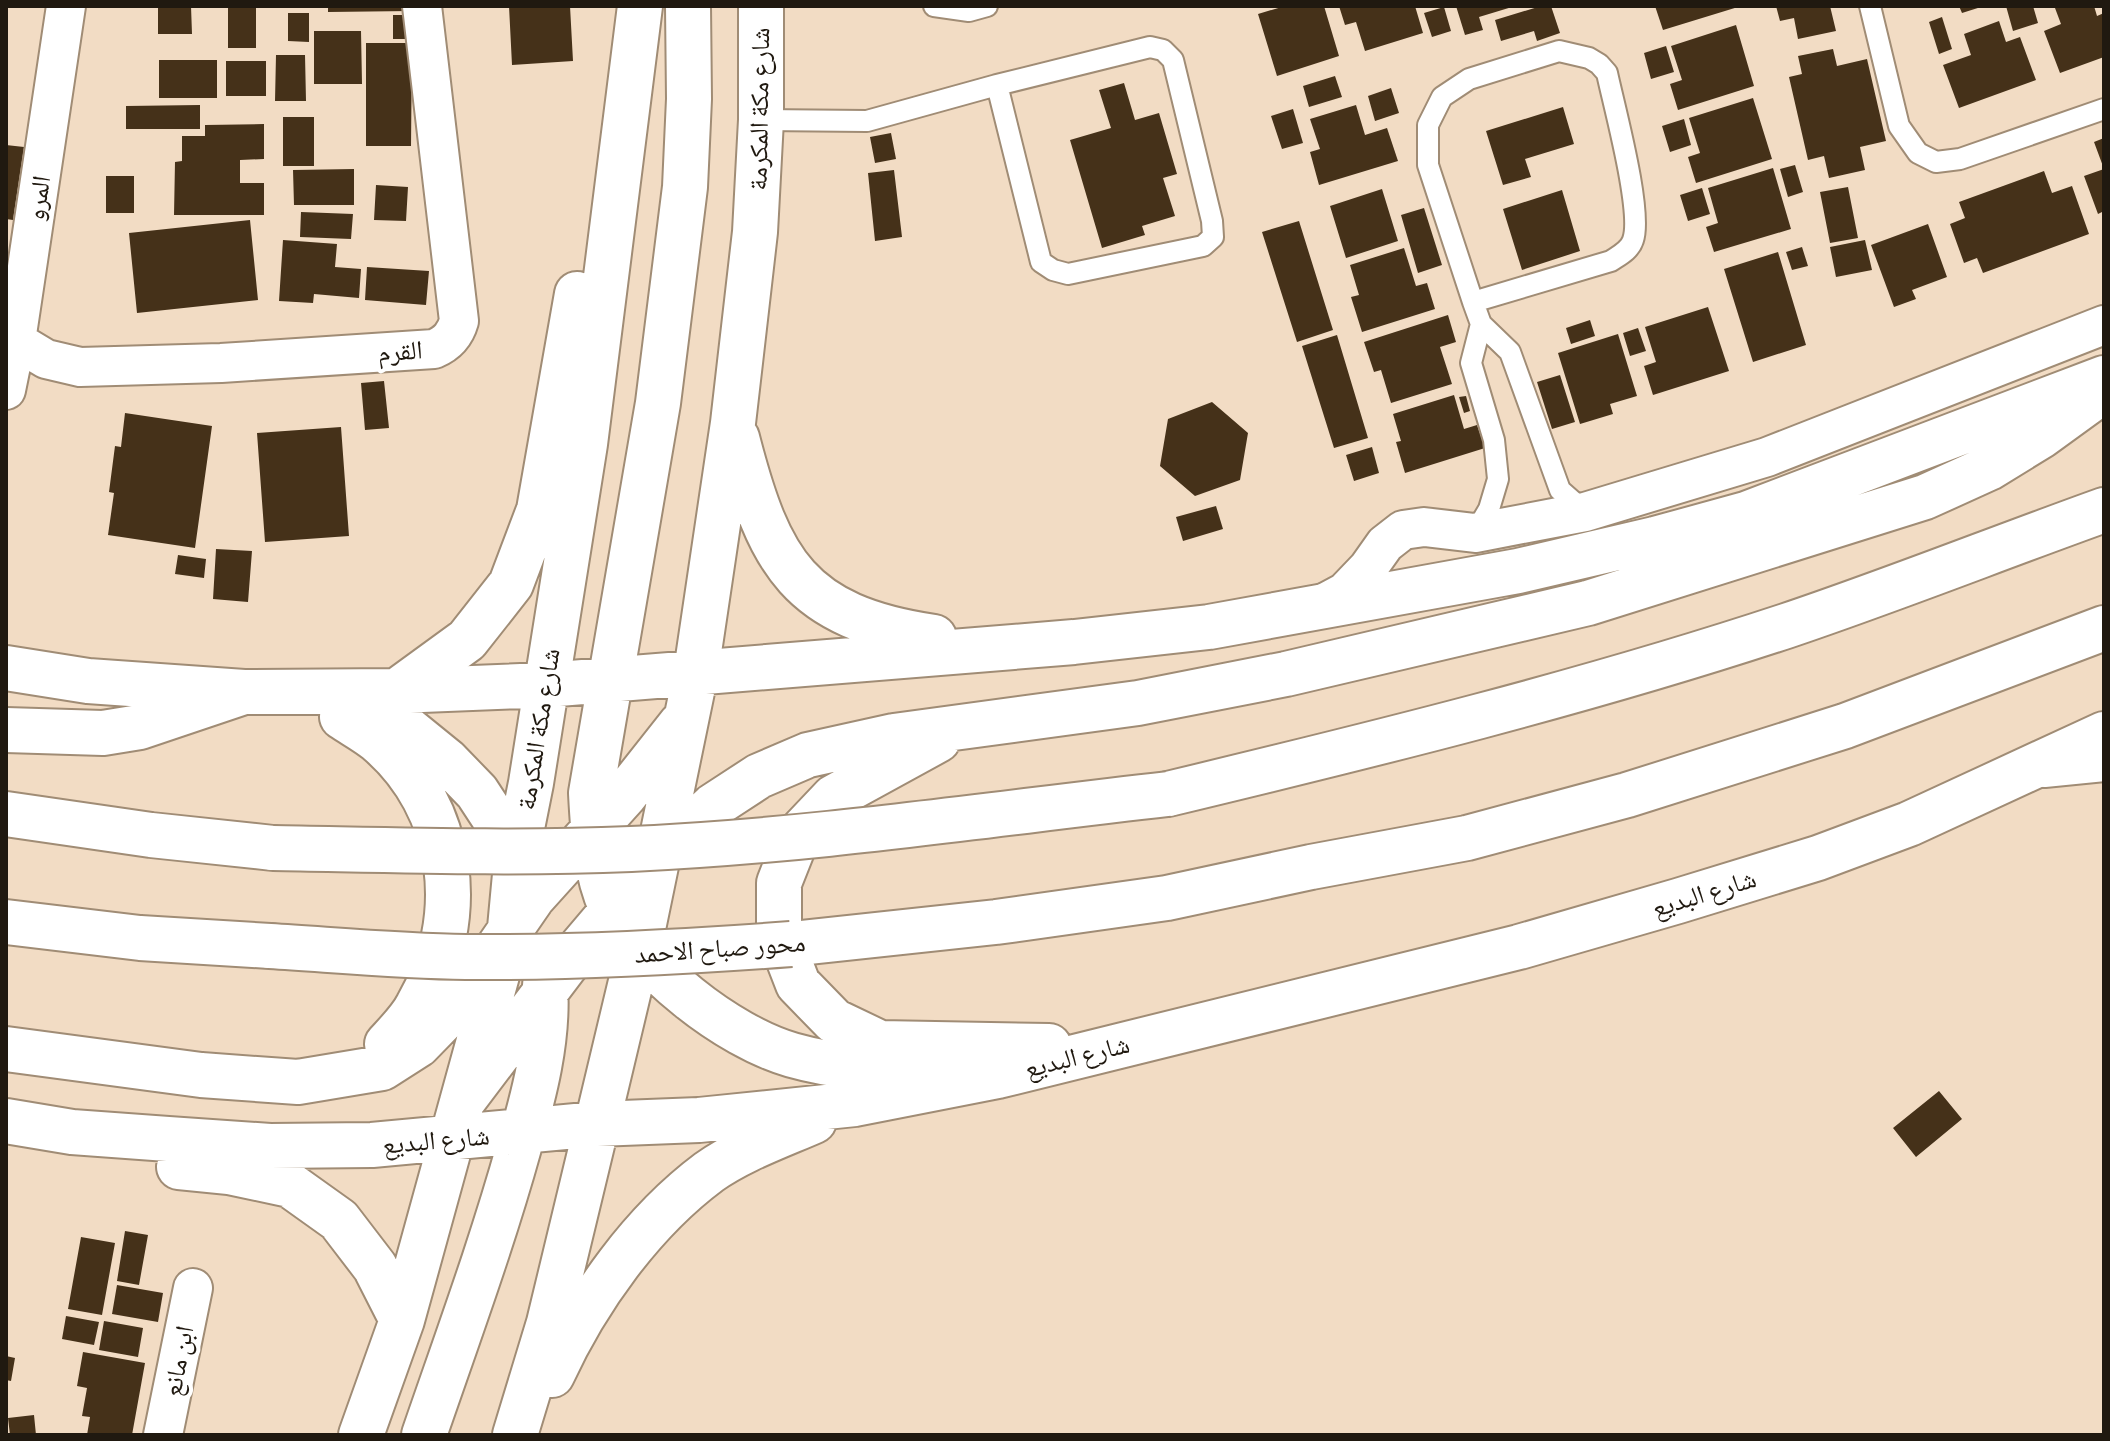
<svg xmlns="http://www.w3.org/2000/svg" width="2110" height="1441" font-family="'Crimson Pro','Noto Naskh Arabic',serif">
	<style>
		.building { fill: #453119 }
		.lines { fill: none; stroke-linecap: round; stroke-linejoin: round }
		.service-casing { stroke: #a08c75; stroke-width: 24 }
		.minor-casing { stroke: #a08c75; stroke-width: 42 }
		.secondary-casing { stroke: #a08c75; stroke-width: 48 }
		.trunk-casing { stroke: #a08c75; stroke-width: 48 }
		.service { stroke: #fff; stroke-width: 20 }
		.minor { stroke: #fff; stroke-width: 38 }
		.secondary { stroke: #fff; stroke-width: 44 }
		.trunk { stroke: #fff; stroke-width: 44 }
		.trunk-bridge-casing { stroke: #a08c75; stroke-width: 48; stroke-linecap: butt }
		.trunk-bridge { stroke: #fff; stroke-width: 44 }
		.labels { text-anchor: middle; stroke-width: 8; stroke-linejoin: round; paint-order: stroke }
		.street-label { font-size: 26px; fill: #201910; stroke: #fff }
	</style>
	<rect width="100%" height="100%" fill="#f2dcc4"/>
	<!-- building -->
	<path class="building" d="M158,6H191L192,34H158Z
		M228,6H256V48H228Z
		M328,6H411V11L328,12Z
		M509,6H570L573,61L512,65Z
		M1285,6H1324L1339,56L1277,76L1258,14Z
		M1339,6H1415L1423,33L1365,51L1356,22L1345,25Z
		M1456,6H1512V7L1479,17L1483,30L1465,35Z
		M1541,6H1551L1560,33L1537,41L1534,31L1501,41L1495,20Z
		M1655,6H1738V7L1663,30Z
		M1776,6H1830L1836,31L1798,39L1794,18L1780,21Z
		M1959,6H1981V7L1962,13Z
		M2006,6H2033L2038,23L2013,31Z
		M2061,6H2094L2097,16L2104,13V57L2060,73L2044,31L2061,24L2055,8Z
		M1444,7L1451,31L1432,37L1424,13Z
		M288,13H309V42L288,41Z
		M393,15H409V39H393Z
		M1942,17L1952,49L1939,54L1929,22Z
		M1999,21L2006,42L2020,37L2036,80L1959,108L1943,65L1971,55L1964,34Z
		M1736,25L1754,86L1678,110L1670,84L1682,80L1671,46Z
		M314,31H361L362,84H314Z
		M366,43H412L411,146H366Z
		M1666,46L1674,72L1651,79L1644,53Z
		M1833,49L1837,66L1867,59L1886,141L1860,147L1865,170L1829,178L1824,156L1808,160L1789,77L1802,74L1798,56Z
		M276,55H305L306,101H275Z
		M159,60H217V98H159Z
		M226,61H266V96H226Z
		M1335,76L1342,97L1309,107L1303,86Z
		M1124,83L1135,120L1159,113L1177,174L1163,178L1175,216L1142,226L1145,235L1102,248L1070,140L1111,128L1099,90Z
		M1391,88L1399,113L1375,121L1368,96Z
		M1753,98L1772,159L1696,183L1688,157L1700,153L1689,118Z
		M200,105V129H126V106Z
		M1356,105L1365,135L1387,128L1398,161L1319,185L1310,152L1320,149L1310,119Z
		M1563,107L1574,144L1525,159L1531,177L1503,185L1486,131Z
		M1293,109L1303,143L1282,149L1271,116Z
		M283,117H314V166H283Z
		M1684,119L1691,145L1670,152L1662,126Z
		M264,124V159L240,160V183H264V215H174L175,162L182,161V136H205V125Z
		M891,133L896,159L875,163L870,137Z
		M2104,138V211L2098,214L2084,176L2104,169L2094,142Z
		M6,145L24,147L13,220L6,219Z
		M1795,165L1803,192L1788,197L1780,169Z
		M1773,168L1791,229L1714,252L1706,227L1718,223L1708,188Z
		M354,169V205H294L293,170Z
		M894,170L902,237L875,241L868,173Z
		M2044,171L2052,193L2072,186L2089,234L1983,273L1977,258L1964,263L1950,224L1965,218L1959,202Z
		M106,176H134V213H106Z
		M376,185L408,187L406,221L374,220Z
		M1848,187L1858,238L1830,243L1820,192Z
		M1702,188L1710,214L1688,221L1680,195Z
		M1382,189L1398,241L1346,258L1330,206Z
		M1562,190L1580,251L1522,270L1503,209Z
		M1424,208L1442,265L1418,273L1401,215Z
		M301,212L353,214L351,239L300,237Z
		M250,220L258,300L137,313L129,233Z
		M1299,221L1333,330L1297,342L1262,232Z
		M1928,224L1947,277L1912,290L1916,299L1894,307L1871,245Z
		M283,240L337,244L335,267L361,269L359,298L314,294L313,303L279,301Z
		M1865,240L1872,270L1836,277L1830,247Z
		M1802,247L1808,266L1792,270L1786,252Z
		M1404,248L1416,286L1427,283L1435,309L1362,332L1351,297L1359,295L1350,265Z
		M1778,252L1806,345L1753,362L1724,269Z
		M367,267L429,271L426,305L365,300Z
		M1708,307L1729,371L1653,395L1644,366L1656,362L1645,327Z
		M1448,315L1456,342L1440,347L1452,384L1391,403L1381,370L1374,372L1364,342Z
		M1590,320L1595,336L1571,344L1566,328Z
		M1638,328L1646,351L1630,356L1623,333Z
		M1618,334L1637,396L1610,404L1613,414L1580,424L1558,353Z
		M1337,335L1368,438L1334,448L1302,346Z
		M1560,375L1575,422L1552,429L1537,382Z
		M384,381L389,428L365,430L361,383Z
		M1454,395L1464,429L1477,425L1485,448L1405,473L1396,442L1401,441L1393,414Z
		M1466,396L1470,411L1464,413L1459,397Z
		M1212,402L1248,433L1240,480L1195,496L1160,466L1168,419Z
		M125,413L212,426L195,548L108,535L114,493L109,492L115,446L121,447Z
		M341,427L349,536L265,542L257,433Z
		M1372,447L1379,473L1354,481L1346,455Z
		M1216,506L1223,529L1183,541L1176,517Z
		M216,549L252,551L248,602L213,599Z
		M178,555L206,559L204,578L175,574Z
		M1939,1091L1962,1119L1916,1157L1893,1128Z
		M125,1231L148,1235L139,1285L117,1281Z
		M81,1237L115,1243L102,1315L68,1309Z
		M117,1285L163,1293L158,1322L112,1314Z
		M66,1316L99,1322L94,1345L62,1339Z
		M104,1321L143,1328L138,1357L99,1350Z
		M83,1352L145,1363L132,1435H87L90,1417L82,1416L87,1388L77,1386Z
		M6,1356L15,1358L11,1381L6,1380Z
		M34,1415L36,1435H10L8,1418Z"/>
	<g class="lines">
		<defs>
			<path id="service" d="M934,6L969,11L987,6
				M1870,6L1899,126L1918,153L1936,162L1960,159L2104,109
				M761,120L867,121L997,85L1150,47L1163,50L1173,60L1212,221L1213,237L1203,246L1068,274L1053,270L1041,262L997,85
				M1473,302L1611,261C1620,255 1630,250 1633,240C1643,212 1614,106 1607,73L1599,64L1589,58L1559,51L1469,79L1442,97L1428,125V165L1473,302L1481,324L1510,352L1560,490L1585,512
				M1475,533L1489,509L1498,479L1494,440L1471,363L1481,324"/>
			<path id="minor" d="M16,341L46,359L80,367L221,363L434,349C448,343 455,335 459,321L422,6
				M6,390L16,341L66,6
				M1317,607L1345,592L1368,568L1385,544L1403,530L1424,527L1475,533L1585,512L1767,457L2104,325
				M2044,768L2104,762
				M163,1435L193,1288"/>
			<path id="secondary" d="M688,6L689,99L685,187L658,403L591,793C593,831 595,872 611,907C641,969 727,1036 792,1055C838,1068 884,1070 932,1073
				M737,438C769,563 799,617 934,637
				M6,668L88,681L244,692L397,691L546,685L1074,642L1209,627L1518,571L1655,539L1746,514L2104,378
				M397,691L467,640L511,584L539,510L577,294
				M346,698L399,722L447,761L477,792L517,853L522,867
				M342,717C354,725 367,732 378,741C456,808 468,918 418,1005C411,1019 398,1032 387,1044
				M938,740L834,797L798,835L779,883V935L798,984L834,1021L880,1043L1049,1046
				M6,1049L201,1075L298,1082L382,1068L418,1045L462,1000L533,897L624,796L681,724
				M462,1102L565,966L655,860L713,806L759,776L808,755L894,736L1138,703L1286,674L1588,603L1925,497L1989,468L2041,436L2092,399
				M6,1121L72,1132L168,1139L270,1146L372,1145L597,1124L699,1120L855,1104L998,1076L1519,947L1678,901L1818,858L1909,824L2104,734
				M179,1167L229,1172L290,1185L339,1220L375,1267L402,1320
				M552,1375C587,1299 642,1222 709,1172C740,1150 780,1136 814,1121
				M361,1435L402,1320L510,928L517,853L531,783L585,444L640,6
				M424,1435C457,1339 492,1244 519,1147C534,1095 549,1039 545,985
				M515,1435L549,1323L597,1124L639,948L696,672L733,423L755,232L761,120V6"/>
			<path id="trunk" d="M6,730L103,733L140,727L244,692
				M1168,794C1376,744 1583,693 1786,626C1893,590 1998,548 2104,510
				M6,814L151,835L273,848
				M6,922L140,938L270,946
				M791,944L996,922L1167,898L1311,867L1467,838L1627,795L1845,726L2104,628"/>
		</defs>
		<!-- service casing -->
		<use href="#service" class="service-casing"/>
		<!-- minor casing -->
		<use href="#minor" class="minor-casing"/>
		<!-- secondary casing -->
		<use href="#secondary" class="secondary-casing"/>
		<!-- trunk casing -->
		<use href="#trunk" class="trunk-casing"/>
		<!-- service -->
		<use href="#service" class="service"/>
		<!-- minor -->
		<use href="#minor" class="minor"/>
		<!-- secondary -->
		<use href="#secondary" class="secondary"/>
		<!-- trunk -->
		<use href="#trunk" class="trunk"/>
		<defs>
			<path id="trunk-bridge" d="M273,848C393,850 512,854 631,849C811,841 990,814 1168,794
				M270,946C335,950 401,956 466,957C575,958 683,952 791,944"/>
		</defs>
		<!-- trunk-bridge casing -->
		<use href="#trunk-bridge" class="trunk-bridge-casing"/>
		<!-- trunk-bridge -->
		<use href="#trunk-bridge" class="trunk-bridge"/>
	</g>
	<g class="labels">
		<!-- street labels -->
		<g class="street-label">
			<text transform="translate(759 109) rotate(-89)" y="9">شارع مكة المكرمة</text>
			<text transform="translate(38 198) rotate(-81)" y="9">المرو</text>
			<text transform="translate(400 351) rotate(-4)" y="9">القرم</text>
			<text transform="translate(538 729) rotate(-81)" y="9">شارع مكة المكرمة</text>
			<text transform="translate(1704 893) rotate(-17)" y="9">شارع البديع</text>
			<text transform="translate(720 948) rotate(-4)" y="9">محور صباح الاحمد</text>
			<text transform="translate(1077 1056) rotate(-14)" y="9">شارع البديع</text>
			<text transform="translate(436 1140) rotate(-5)" y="9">شارع البديع</text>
			<text transform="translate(178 1361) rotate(-79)" y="9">ابن مانع</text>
		</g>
	</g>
	<!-- border -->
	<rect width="2110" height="1441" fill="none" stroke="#201910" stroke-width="16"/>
</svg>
